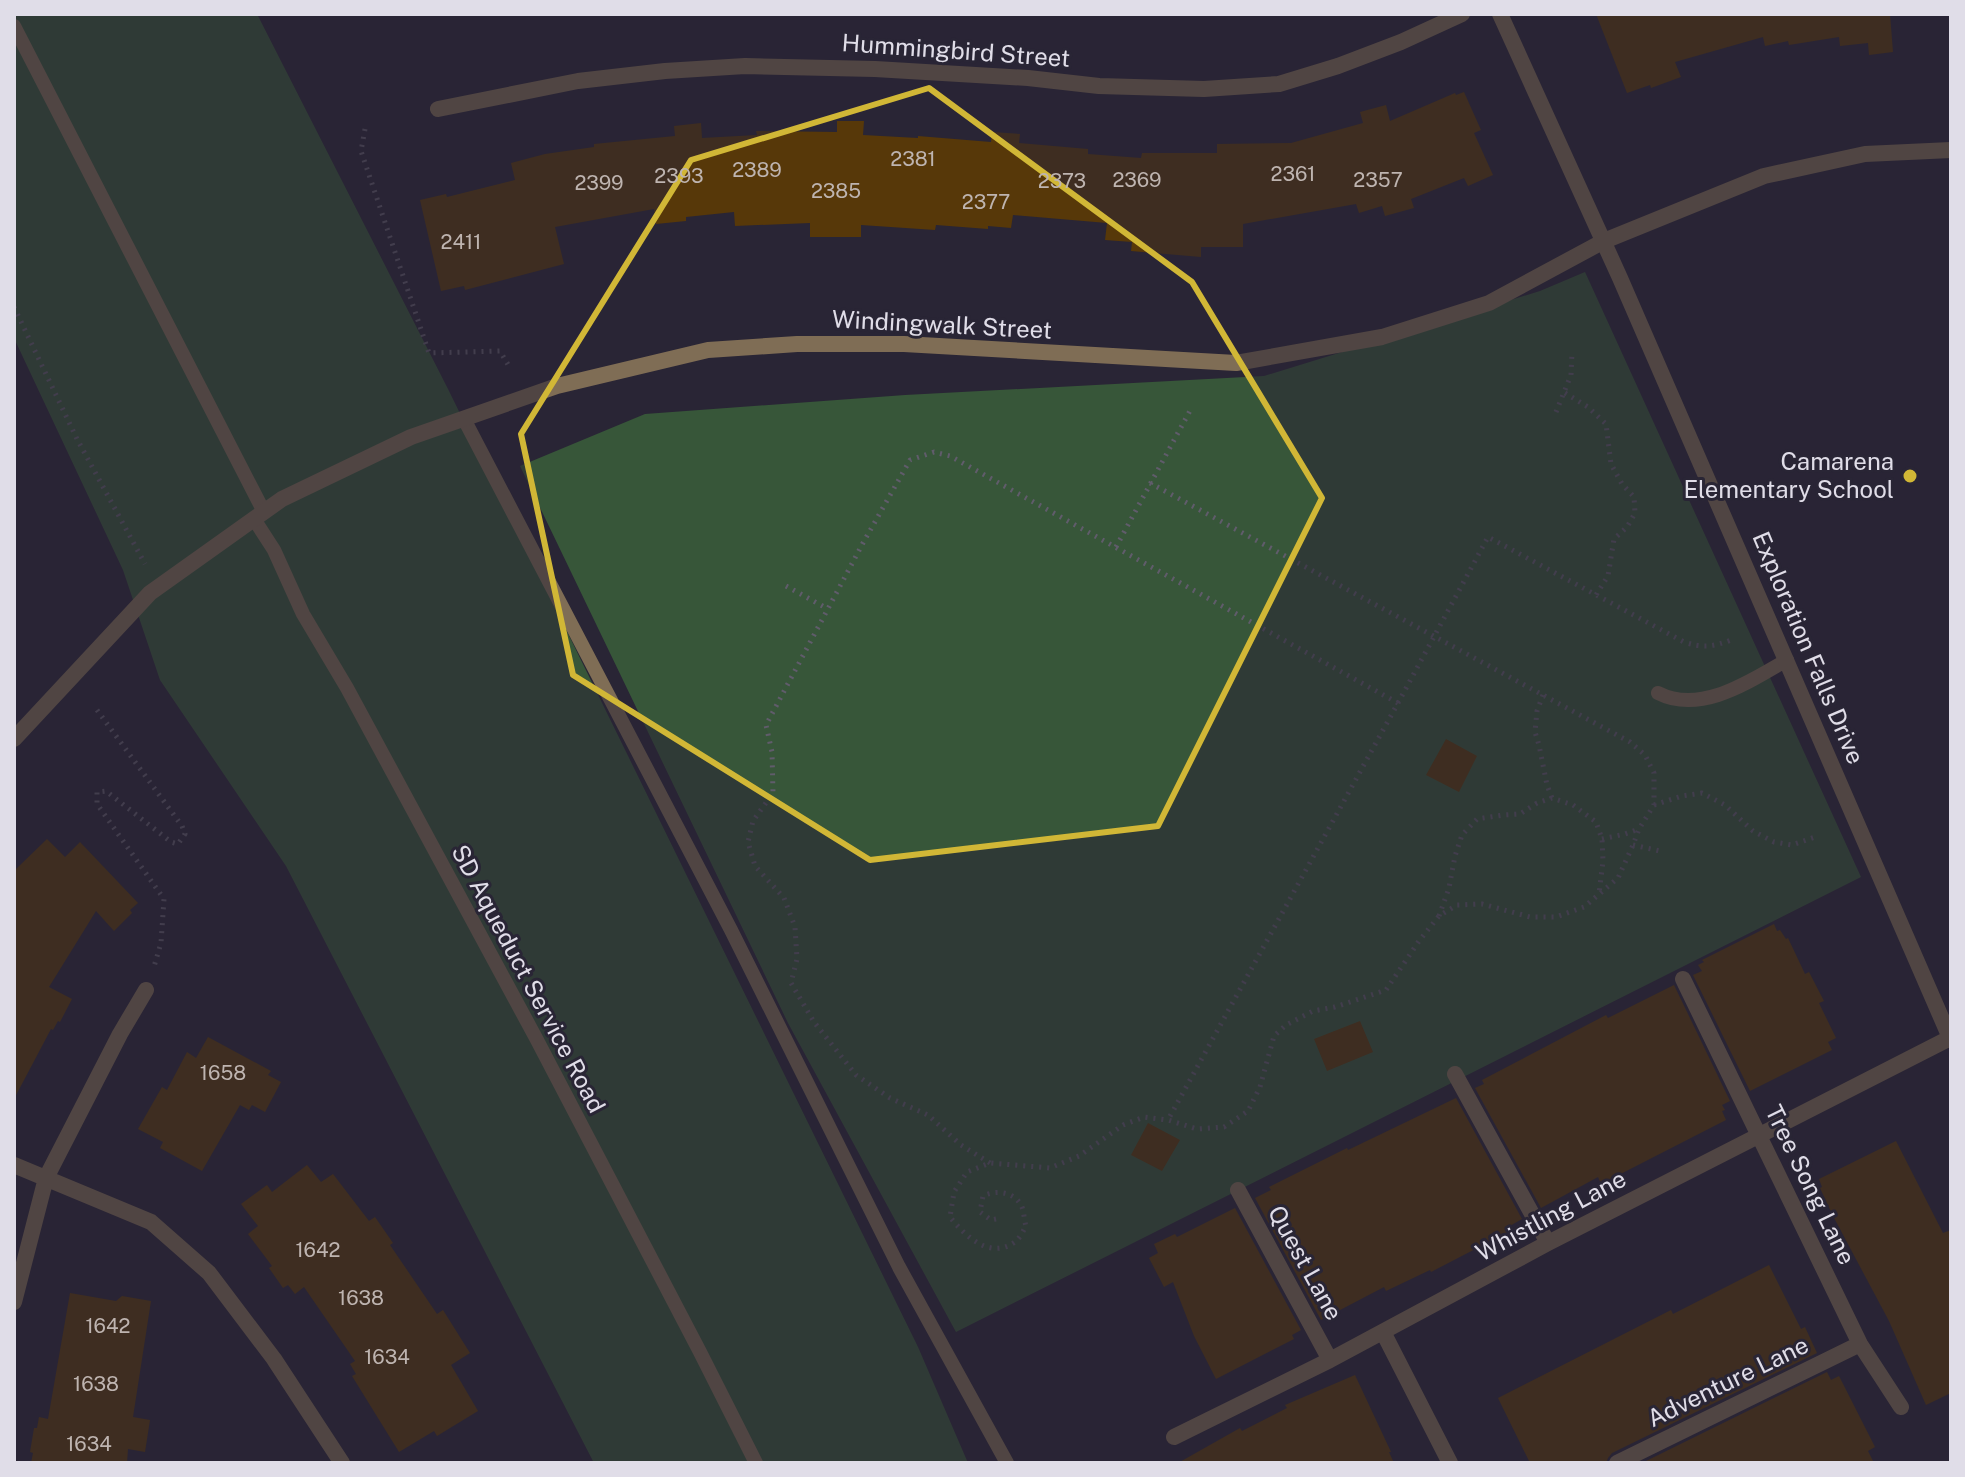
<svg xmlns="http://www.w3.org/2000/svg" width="1965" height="1477" font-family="'Public Sans',sans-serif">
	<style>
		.green { fill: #375639 }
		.building { fill: #573809 }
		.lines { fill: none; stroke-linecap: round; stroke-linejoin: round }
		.path { stroke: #605c6b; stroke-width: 5; stroke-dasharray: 2 6; stroke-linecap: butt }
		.service { stroke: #7f6d55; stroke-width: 14 }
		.minor { stroke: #7f6d55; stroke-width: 16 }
		.tertiary { stroke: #7f6d55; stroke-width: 16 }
		.marked { fill: none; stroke: #d1b736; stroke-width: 6; stroke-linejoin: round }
		.poi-dot { fill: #d1b736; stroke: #292535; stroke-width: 3 }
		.labels { text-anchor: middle; stroke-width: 6; stroke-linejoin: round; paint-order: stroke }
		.number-label { font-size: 20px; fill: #beb4b0 }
		.street-label { font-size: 24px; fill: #e0dde8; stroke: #292535 }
		.poi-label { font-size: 24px; fill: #e0dde8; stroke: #292535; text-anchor: end }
	</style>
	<rect width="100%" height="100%" fill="#292535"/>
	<!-- green -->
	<path class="green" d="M14,14H257L448,389L918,1347L968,1463H594L286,866L160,680L123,570L14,338Z
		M1585,272L1861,877L956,1332L788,1023L520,466L645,414L905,395L1264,376L1540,291Z"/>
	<!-- building -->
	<path class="building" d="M1596,14H1890L1893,52L1869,55L1868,43L1840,46L1839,37L1789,45L1788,41L1765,46L1763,37L1675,62L1681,77L1651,88L1650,85L1627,93Z
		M1464,92L1481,130L1474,133L1493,175L1468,186L1464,178L1411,199L1414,208L1385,216L1382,206L1359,213L1356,204L1243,224V247H1201V257L1131,251L1132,242L1105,240L1107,223L1013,215L1011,228L988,226V229L936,225L935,230L861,225V237H810V223L735,226L734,212L686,217V221L656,224L654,209L555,227L564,264L465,290L464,286L441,291L420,200L446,194L447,197L515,180L511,163L545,154L594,147V144L675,136L674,126L701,123L702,138L757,135L756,131L837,132V121H864L863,135L918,138V136L991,142L992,132L1020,134L1019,143L1088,149V154L1141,158L1142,153H1217V144L1291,143L1363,123L1360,112L1386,105L1390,121L1455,93L1456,95Z
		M1446,739L1477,756L1459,792L1426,775Z
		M47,839L65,857L80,842L138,903L130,910L132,913L114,931L96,911L49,987L72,999L60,1022L58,1021L53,1030L51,1029L14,1099V871Z
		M1774,924L1777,931L1780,930L1786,939L1788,938L1805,974L1809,972L1824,1001L1819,1003L1836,1038L1828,1042L1832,1050L1750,1091L1693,975L1702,971L1698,965L1704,962L1702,960Z
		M1674,985L1730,1101L1722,1105L1725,1110L1722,1111L1726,1120L1601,1184L1598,1177L1541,1208L1475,1088L1484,1084L1482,1080L1585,1026L1606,1015L1608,1018Z
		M1360,1021L1373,1052L1327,1071L1314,1039Z
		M208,1037L271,1071L268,1075L281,1082L265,1112L252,1105L249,1110L240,1105L202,1171L160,1148L163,1142L138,1129L162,1087L167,1090L187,1052L196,1058Z
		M1456,1098L1522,1219L1508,1227L1510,1231L1431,1272L1430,1270L1386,1291L1384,1287L1321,1320L1255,1198L1271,1190L1269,1187L1347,1148L1348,1150Z
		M1148,1123L1180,1140L1162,1171L1131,1155Z
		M1896,1141L1943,1233L1951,1230V1393L1926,1405L1889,1321L1833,1216L1820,1188L1822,1187L1819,1179Z
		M307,1165L321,1182L333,1174L369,1221L375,1217L393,1243L390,1245L437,1314L443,1310L470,1353L451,1365L478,1411L437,1436L434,1431L399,1452L352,1376L356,1374L350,1364L355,1361L304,1287L295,1294L288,1285L283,1288L269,1268L272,1266L248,1234L258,1226L241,1204L267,1185L272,1192Z
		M1235,1208L1301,1330L1292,1335L1294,1339L1216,1379L1194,1336L1173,1282L1164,1287L1149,1258L1158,1253L1154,1244L1175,1234L1177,1237Z
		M1769,1265L1801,1329L1805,1327L1817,1353L1612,1453L1608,1458L1606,1463H1530L1498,1398L1671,1310L1673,1314Z
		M70,1293L116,1301L122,1296L151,1301L133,1417L150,1420L145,1452L128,1449L127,1463H31L33,1453L30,1452L34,1428H37L39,1417L48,1419Z
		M1827,1372L1831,1380L1839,1376L1875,1447L1868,1451L1874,1463H1642Z
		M1355,1375L1391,1452H1389L1394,1463H1178L1240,1428L1242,1431L1287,1408L1285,1405Z"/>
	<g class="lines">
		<!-- path -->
		<path class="path" d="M365,129L361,151L429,353L500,351L510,368
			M14,307L77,439L145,564
			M1565,393L1588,407L1606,424L1611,464L1622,484L1634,497L1635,513L1627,527L1614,539L1608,576L1596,595
			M1556,412L1571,375L1572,352
			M1116,547L1192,407
			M786,586L828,609
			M1543,695L1537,711L1535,732L1539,745L1547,785L1552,798
			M1398,703L1488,537L1684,642C1702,648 1713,647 1731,640
			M97,710L182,826L185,834L178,844L171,842L106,791L97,792V804L164,899L161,943L153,970
			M1654,805L1682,796L1702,793L1725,805L1753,831L1774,842L1792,845L1818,836
			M1602,839L1625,834L1639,829
			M1633,845L1660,851
			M1439,916L1449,888L1455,856L1462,835L1477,819L1503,815L1520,814L1537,803L1552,798L1573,805L1596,822L1602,839L1603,861L1599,894
			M990,1163L961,1145L928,1115L890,1098L856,1075L814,1022L791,983L797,959L795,927L784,898L755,866L748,842L753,821L773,793L772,752L766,725L863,543L910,460L934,452L950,456L1398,703L1168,1120
			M996,1219L991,1220L980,1212L983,1196C995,1190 1013,1191 1021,1205C1024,1210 1024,1220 1026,1226C1023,1231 1020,1238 1015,1242C990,1260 965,1236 950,1217L954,1192L967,1172L990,1163L1050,1168L1079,1156L1123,1125L1144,1117L1168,1120L1197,1129L1224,1127L1248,1111L1260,1087L1274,1036L1286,1025L1313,1011L1335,1007L1386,990L1419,941L1439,916L1457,905L1482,904L1530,917H1556L1584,907L1618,878L1633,845L1639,829L1654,805V773L1645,755L1630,742L1150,483"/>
		<!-- service -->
		<path class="service" d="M14,26L264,512
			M464,419L731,930L899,1267L1007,1463
			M254,519L274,550L303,614L347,688L537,1040L700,1352L756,1463
			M1658,693C1701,715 1750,681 1787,660"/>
		<!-- minor -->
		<path class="minor" d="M438,109L578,81L665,71L745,66L875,69L1028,78L1099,86L1204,89L1279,84L1338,66L1401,42L1462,14
			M1683,979L1860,1344L1901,1407
			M1455,1074L1548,1243
			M14,1165L151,1222L209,1273L274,1359L342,1463
			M1238,1190L1330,1360
			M14,1302L46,1178L120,1034L146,990
			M1383,1332L1450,1463
			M1174,1437L1330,1360L1548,1243L1950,1038
			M1617,1463L1860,1344"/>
		<!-- tertiary -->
		<path class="tertiary" d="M1500,14L1620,278L1951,1040
			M14,739L150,593L282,499L411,437L557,386L708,350L797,344H904L1236,363L1382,337L1489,303L1604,241L1764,176L1865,154L1951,150"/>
	</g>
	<!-- marked area -->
	<path d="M0 0H1965V1477H0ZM929,88L1192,282L1322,498L1158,826L870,860L573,675L521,434L691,160Z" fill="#292535" fill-opacity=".55" fill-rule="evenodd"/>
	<path class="marked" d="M929,88L1192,282L1322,498L1158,826L870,860L573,675L521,434L691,160Z"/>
	<!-- markers -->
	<circle class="poi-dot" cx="1910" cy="476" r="8"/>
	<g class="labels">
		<!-- number labels -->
		<g class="number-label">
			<text x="913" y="166">2381</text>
			<text x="757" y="177">2389</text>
			<text x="1293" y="181">2361</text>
			<text x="679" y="183">2393</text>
			<text x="1137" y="187">2369</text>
			<text x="1378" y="187">2357</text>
			<text x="1062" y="188">2373</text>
			<text x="599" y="190">2399</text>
			<text x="836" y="198">2385</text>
			<text x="986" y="209">2377</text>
			<text x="461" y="249">2411</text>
			<text x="223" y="1080">1658</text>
			<text x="318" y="1257">1642</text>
			<text x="361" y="1305">1638</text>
			<text x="108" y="1333">1642</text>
			<text x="387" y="1364">1634</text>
			<text x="96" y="1391">1638</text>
			<text x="89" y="1451">1634</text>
		</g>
		<!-- street labels -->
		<g class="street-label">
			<text transform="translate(956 51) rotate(4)" y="8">Hummingbird Street</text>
			<text transform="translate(942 325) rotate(3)" y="8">Windingwalk Street</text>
			<text transform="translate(1808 648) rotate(67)" y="8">Exploration Falls Drive</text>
			<text transform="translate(528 979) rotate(62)" y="8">SD Aqueduct Service Road</text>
			<text transform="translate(1810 1185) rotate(64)" y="8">Tree Song Lane</text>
			<text transform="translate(1551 1216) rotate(-28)" y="8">Whistling Lane</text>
			<text transform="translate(1305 1263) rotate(61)" y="8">Quest Lane</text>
			<text transform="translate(1728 1382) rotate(-26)" y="8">Adventure Lane</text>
		</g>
		<!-- poi labels -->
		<g class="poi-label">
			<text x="1894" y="470">Camarena<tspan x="1894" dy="28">Elementary School</tspan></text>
		</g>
	</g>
	<!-- border -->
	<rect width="1965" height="1477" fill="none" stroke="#e0dde8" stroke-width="32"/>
</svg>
